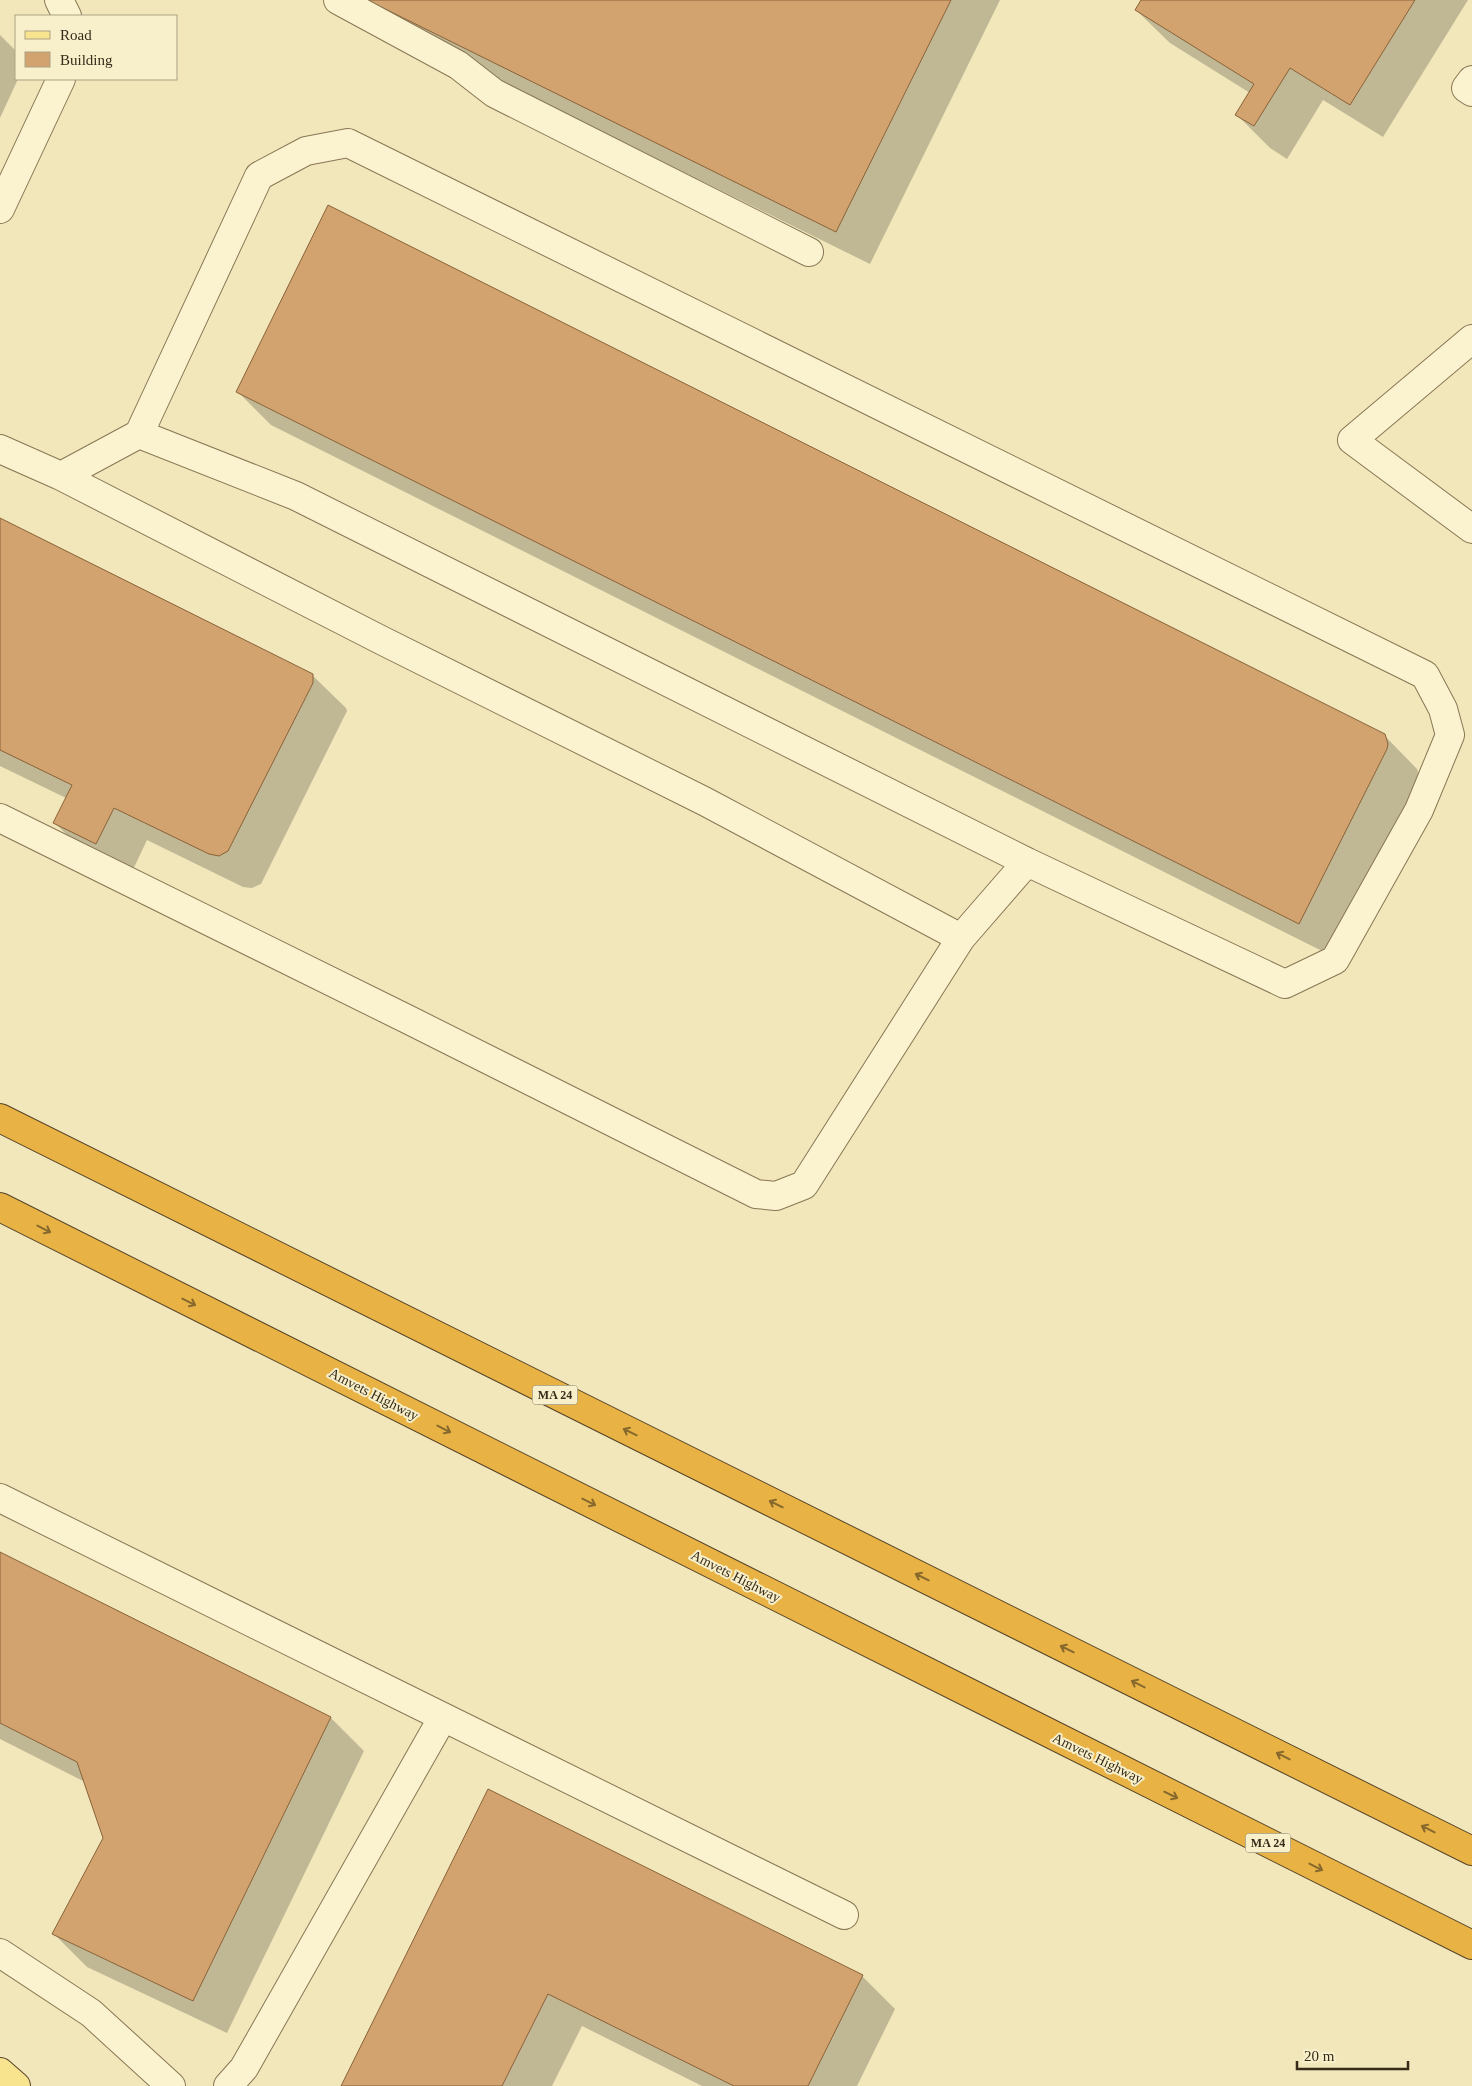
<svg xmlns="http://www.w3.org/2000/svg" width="1472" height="2086" font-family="Georgia,serif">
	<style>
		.shadow { fill: #0003 }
		.building { fill: #d2a36e; stroke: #896238 }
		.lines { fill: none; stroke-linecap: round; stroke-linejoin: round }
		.minor-casing { stroke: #897654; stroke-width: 30 }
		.major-casing { stroke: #564329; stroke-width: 30 }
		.highway-casing { stroke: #564329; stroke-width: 30 }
		.minor { stroke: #fbf3cf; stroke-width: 28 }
		.major { stroke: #f8e48f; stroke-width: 28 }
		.highway { stroke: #e8b344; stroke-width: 28 }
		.oneway { stroke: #87682d }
		.labels { text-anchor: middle; stroke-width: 4; stroke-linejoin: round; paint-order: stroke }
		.shield { fill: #f8f0cb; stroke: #71664f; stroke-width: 1 }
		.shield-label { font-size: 12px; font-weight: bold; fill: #372b1a }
		.street-label { font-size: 14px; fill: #372b1a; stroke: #f8f0cb }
	</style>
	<rect width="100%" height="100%" fill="#f1e7bb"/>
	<!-- shadow -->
	<path class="shadow" d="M334,0H1000L870,264Z
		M1143,0H1468L1383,137L1323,100L1287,159L1270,148L1237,115L1250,93L1170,43L1136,10Z
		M0,35L16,51V79H18L0,118Z
		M238,392L1384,735L1417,769L1420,778L1332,956L271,425Z
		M0,519L312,675L346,708L347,711L261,884L252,888L243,887L147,840L130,876L88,856L55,823L66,798L0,766Z
		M0,1554L331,1718L364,1751L227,2033L87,1967L54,1934L105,1838L85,1782L0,1739Z
		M489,1790L862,1976L895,2009L857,2086H702L582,2026L552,2086H342Z"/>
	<!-- building -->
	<path class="building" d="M367,0H951L836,232Z
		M1141,0H1415L1350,105L1290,68L1254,126L1235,115L1254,84L1135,10Z
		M328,205L1385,734L1388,744L1387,749L1299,924L236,392Z
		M0,518L313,674V683L228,851L219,856L209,854L114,808L96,844L53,823L72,785L0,750Z
		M0,1552L331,1717L193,2001L52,1934L103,1838L77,1762L0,1723Z
		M488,1789L863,1975L808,2086H734L548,1994L502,2086H341Z"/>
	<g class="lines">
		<defs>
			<path id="minor" d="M59,0L67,16
				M338,0L458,65L494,93L809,252
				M1472,80L1466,88L1472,92
				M0,209L61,79
				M1472,339L1352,440L1472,529
				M139,434L259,176L306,151L348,143L1425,675L1443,709L1450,735L1419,810L1335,960L1285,984L1027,862
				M0,449L61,476L383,641L704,801L961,938L1027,862L296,496L139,434L61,476
				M0,818L407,1019L756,1194L776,1196L804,1185L961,938
				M0,1498L443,1717
				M0,1953L91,2013L171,2086
				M228,2086L244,2068L443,1717L844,1915"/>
			<path id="major" d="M0,2072L16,2086"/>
			<path id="highway" d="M0,1118L1472,1851
				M0,1207L1472,1945"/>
		</defs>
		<!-- minor casing -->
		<use href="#minor" class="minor-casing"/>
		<!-- major casing -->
		<use href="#major" class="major-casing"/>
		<!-- highway casing -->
		<use href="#highway" class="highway-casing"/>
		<!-- minor -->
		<use href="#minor" class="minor"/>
		<!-- major -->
		<use href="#major" class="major"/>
		<!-- highway -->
		<use href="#highway" class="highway"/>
	</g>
	<!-- one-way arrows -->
	<defs><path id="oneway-shaft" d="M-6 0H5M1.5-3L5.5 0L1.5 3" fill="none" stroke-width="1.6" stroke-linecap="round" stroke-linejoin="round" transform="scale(1.25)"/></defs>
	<g class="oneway">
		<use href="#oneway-shaft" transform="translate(44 1229) rotate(27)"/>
		<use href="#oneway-shaft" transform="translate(189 1302) rotate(27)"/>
		<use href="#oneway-shaft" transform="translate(444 1429) rotate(27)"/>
		<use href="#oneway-shaft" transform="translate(630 1432) rotate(-154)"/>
		<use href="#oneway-shaft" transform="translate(589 1502) rotate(27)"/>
		<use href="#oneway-shaft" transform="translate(776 1504) rotate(-154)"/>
		<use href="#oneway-shaft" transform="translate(922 1577) rotate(-154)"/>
		<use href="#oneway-shaft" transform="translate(1067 1649) rotate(-154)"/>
		<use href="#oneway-shaft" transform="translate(1138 1684) rotate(-153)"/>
		<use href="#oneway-shaft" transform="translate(1283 1756) rotate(-153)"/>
		<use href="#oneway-shaft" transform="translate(1171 1795) rotate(26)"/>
		<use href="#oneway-shaft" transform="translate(1428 1829) rotate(-153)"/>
		<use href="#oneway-shaft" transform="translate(1316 1867) rotate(27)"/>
	</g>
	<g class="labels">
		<!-- shield labels -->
		<g class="shield">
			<rect x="532.5" y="1385.5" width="45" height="19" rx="4"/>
			<rect x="1245.5" y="1833.5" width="45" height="19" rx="4"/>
		</g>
		<g class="shield-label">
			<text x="555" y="1399">MA 24</text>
			<text x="1268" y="1847">MA 24</text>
		</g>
		<!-- street labels -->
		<g class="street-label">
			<text transform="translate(374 1394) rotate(27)" y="5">Amvets Highway</text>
			<text transform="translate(736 1576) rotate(27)" y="5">Amvets Highway</text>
			<text transform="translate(1098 1758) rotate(26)" y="5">Amvets Highway</text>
		</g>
	</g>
	<!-- legend -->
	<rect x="15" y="15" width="162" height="65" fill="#f8f0cb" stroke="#aba184"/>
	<rect x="25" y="31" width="25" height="8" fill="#f8e48f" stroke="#aba184"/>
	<text x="60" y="40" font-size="15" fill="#372b1a">Road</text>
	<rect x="25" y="52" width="25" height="15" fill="#d2a36e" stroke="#aba184"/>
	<text x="60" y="65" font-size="15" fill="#372b1a">Building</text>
	<!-- scale -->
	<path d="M1297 2061v8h111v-8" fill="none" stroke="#372b1a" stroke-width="2.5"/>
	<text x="1304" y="2061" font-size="15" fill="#372b1a" stroke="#f8f0cb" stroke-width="4" paint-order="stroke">20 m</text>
</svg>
